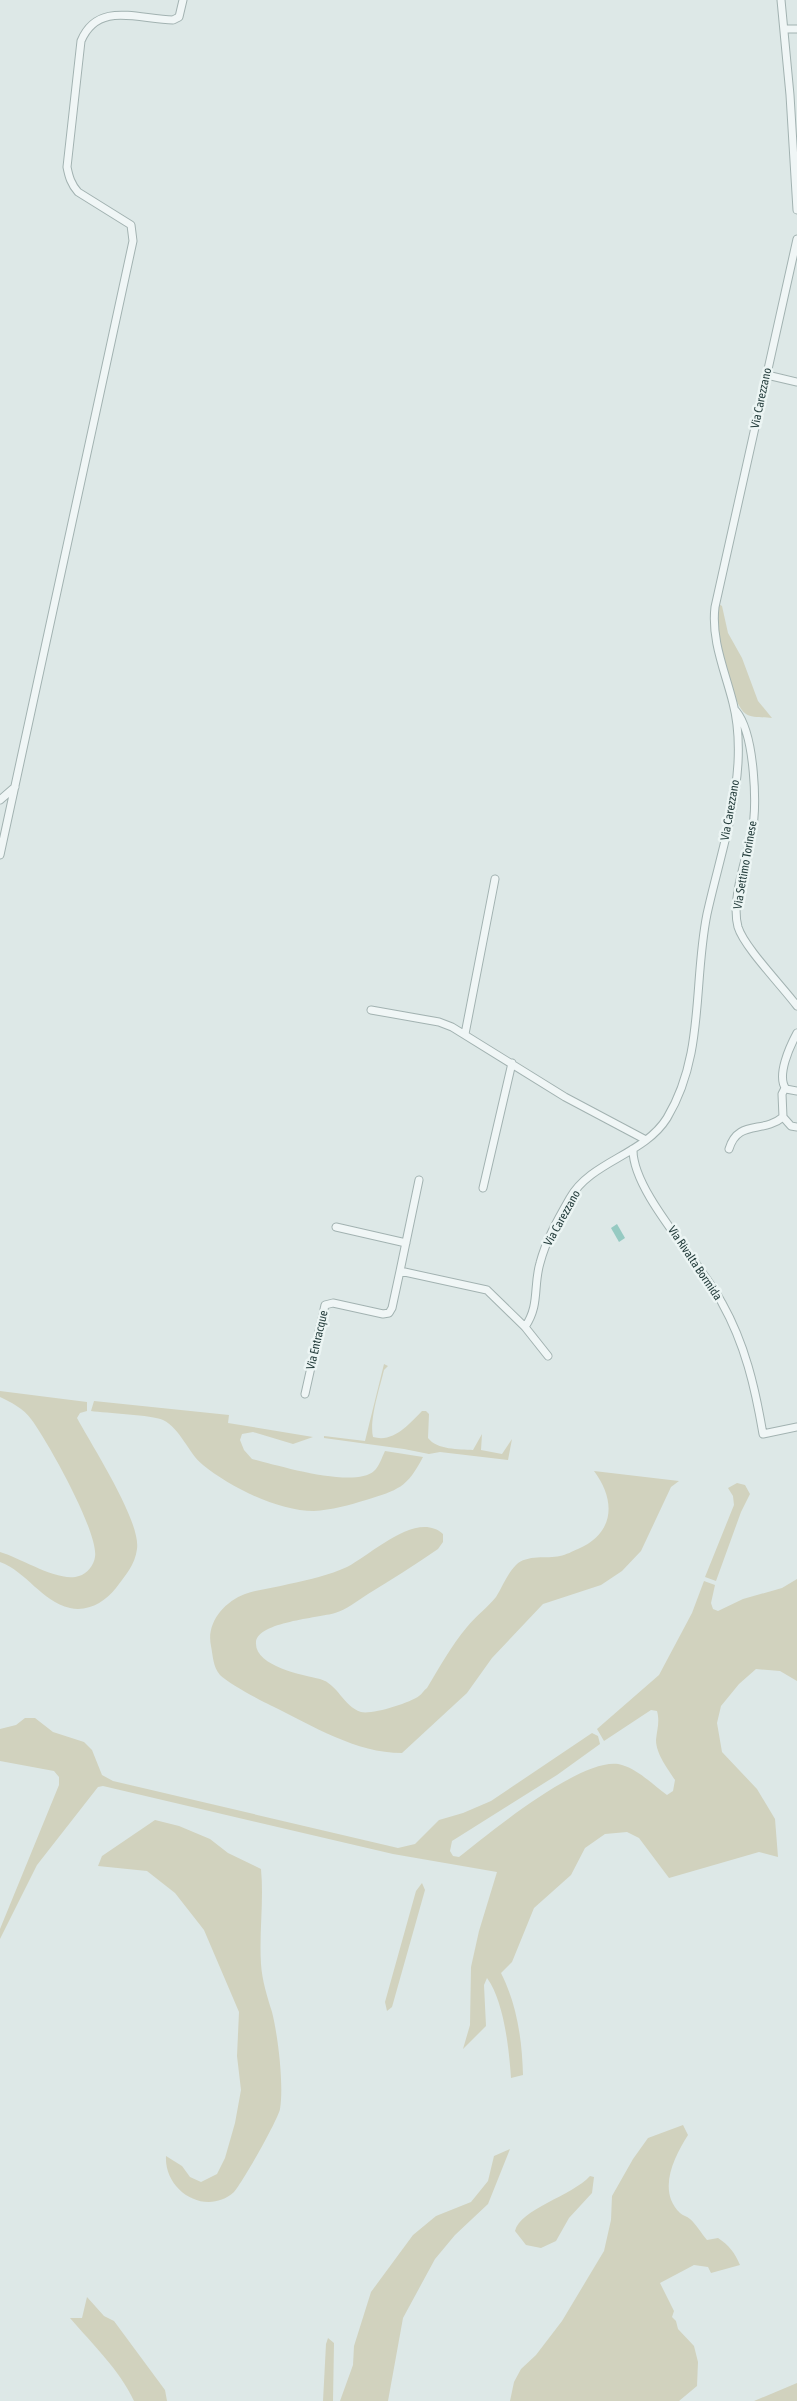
<svg xmlns="http://www.w3.org/2000/svg" width="797" height="2401" font-family="'Asap Condensed',sans-serif">
	<style>
		.green { fill: #d1d2be }
		.water { fill: #96cac2 }
		.lines { fill: none; stroke-linecap: round; stroke-linejoin: round }
		.street-casing { stroke: #a2b2b1; stroke-width: 9 }
		.street { stroke: #f0f6f6; stroke-width: 7 }
		.labels { text-anchor: middle; stroke-width: 5; stroke-linejoin: round; paint-order: stroke }
		.street-label { font-size: 12px; fill: #263f3e; stroke: #ecf5f4 }
	</style>
	<rect width="100%" height="100%" fill="#dde8e7"/>
	<!-- green -->
	<path class="green" d="M719,604L722,606L728,633L742,658L758,701L772,718C764,717 752,718 746,714C732,705 719,643 718,627C718,619 718,611 719,604Z
		M384,1364L388,1366L384,1370C380,1387 369,1420 373,1437C394,1443 409,1424 422,1411H426L429,1414L428,1438C437,1450 459,1449 473,1450L482,1434L481,1450L502,1454L512,1439L508,1460L440,1452L429,1454L404,1449L324,1438V1436L365,1441Z
		M0,1391L87,1402V1411L80,1413L77,1418C92,1446 141,1521 137,1549C135,1565 125,1576 116,1588C105,1602 88,1612 70,1608C41,1601 27,1572 0,1562V1552C21,1558 59,1583 79,1576C87,1574 94,1565 95,1557C99,1533 47,1440 31,1419C24,1409 11,1402 0,1397Z
		M94,1401L229,1415L228,1423L313,1437L293,1444L253,1432L242,1434L240,1440L244,1450L252,1459C277,1465 354,1489 374,1471C379,1467 382,1457 385,1451L423,1457C407,1488 398,1490 366,1500C350,1505 331,1510 314,1511C278,1511 230,1487 203,1465C188,1453 181,1429 163,1420C152,1415 106,1413 91,1411Z
		M594,1471L679,1481L671,1487L641,1551L622,1571L601,1585L543,1604L492,1658L467,1693L402,1753C356,1753 313,1726 272,1706C261,1701 228,1683 220,1675C213,1667 213,1656 211,1646C206,1623 224,1602 245,1594C259,1589 275,1588 289,1584C308,1580 330,1575 347,1567C372,1554 417,1510 443,1534V1542L438,1549C415,1565 391,1580 368,1594C357,1601 346,1610 335,1613C318,1618 258,1622 256,1642C254,1666 303,1675 320,1679C338,1684 343,1706 361,1712C371,1715 410,1703 419,1696C422,1694 424,1690 427,1688C439,1668 451,1646 467,1627C476,1616 487,1608 496,1597C503,1586 507,1574 516,1565C527,1554 547,1559 560,1556C566,1555 573,1551 578,1549C615,1533 616,1500 594,1471Z
		M737,1483L745,1485L750,1494L741,1512L716,1581L705,1577L734,1505L733,1496L728,1488Z
		M797,1579V1681L780,1671L756,1669L739,1684L721,1706L717,1723L722,1752L757,1789L775,1819L778,1857L759,1852L669,1878L639,1838L627,1832L605,1834L585,1848L571,1875L534,1908L512,1962L501,1973C517,2005 522,2039 523,2075L511,2078C509,2049 504,2001 487,1978L484,1985L486,2026L463,2049L470,2025L471,1967L479,1931L497,1872L393,1854L103,1786L98,1787L37,1865L0,1939V1929L59,1785V1777L54,1771L0,1761V1729L16,1725L25,1718H35L53,1732L84,1742L92,1750L102,1775L113,1781L398,1848L415,1844L439,1820L463,1813L491,1801L592,1733L598,1736L600,1744L557,1775L452,1841L450,1851L453,1856L459,1857C488,1834 586,1753 622,1765C639,1770 653,1785 667,1795L673,1791L675,1780C668,1769 656,1754 656,1740C657,1729 660,1722 657,1711L651,1710L604,1741L597,1729L659,1675L692,1613L704,1581L715,1585L711,1603L713,1609L718,1611L743,1599L782,1588Z
		M155,1820L179,1826L210,1839L228,1853L261,1869C264,1901 259,1932 261,1964C262,1980 267,1996 272,2012C278,2036 284,2085 280,2109C278,2120 241,2185 234,2192C206,2217 164,2191 166,2156L182,2166L190,2177L201,2182L217,2174L225,2158L235,2123L241,2090L237,2056L239,2012L204,1930L175,1893L147,1871L98,1866L102,1856Z
		M422,1883L425,1890L392,2007L387,2011L385,2002L416,1891Z
		M683,2125L688,2135C674,2157 657,2191 680,2213C683,2216 687,2216 690,2219C696,2224 701,2233 707,2240L718,2238C729,2245 735,2253 740,2265L711,2273L708,2267L694,2265L660,2283L674,2311L672,2317L676,2321L678,2329L694,2346L698,2362L697,2386L679,2401H510L514,2382L521,2369L536,2355L562,2321L604,2251L611,2220L612,2196L633,2159L648,2138Z
		M510,2149L488,2204L455,2235L435,2259L403,2318L388,2401H340L353,2365L354,2346L371,2292L413,2235L436,2216L471,2202L488,2181L494,2156Z
		M590,2176L594,2177L592,2193L569,2218L556,2241L541,2248L526,2245L515,2231C520,2209 572,2196 590,2176Z
		M87,2297L104,2316L114,2321L165,2390L167,2401H134C119,2369 93,2345 70,2318H82Z
		M328,2338L334,2343L333,2401H323L326,2344Z
		M797,2383V2401H754Z"/>
	<!-- water -->
	<path class="water" d="M617,1224L625,1238L619,1242L611,1228Z"/>
	<g class="lines">
		<defs>
			<path id="street" d="M781,0L790,95L797,210
				M784,29H797
				M767,375L797,382
				M736,711C755,734 758,808 751,837C745,862 731,901 738,927C744,947 783,987 797,1006
				M0,800L15,787
				M0,855L133,241L131,225L78,192C71,184 69,177 67,167L81,41C98,0 140,20 173,20L179,17L183,0
				M371,1010L439,1022L452,1027L565,1097L646,1140
				M797,1033C790,1046 776,1076 786,1089L797,1091
				M465,1034L495,879
				M785,1088L782,1094L783,1117L791,1126L797,1127
				M633,1149C632,1192 700,1261 722,1303C745,1344 755,1387 763,1434L797,1427
				M729,1149C738,1119 763,1134 783,1117
				M419,1180L400,1271L487,1290L525,1327L548,1356
				M483,1188L512,1063
				M336,1227L406,1243
				M525,1327C540,1305 533,1287 540,1263C546,1240 558,1219 570,1198C591,1161 644,1155 667,1118C705,1055 693,983 707,914C718,864 735,814 738,763C739,743 738,722 733,703C725,671 711,640 715,607L797,239
				M305,1394L325,1305L333,1303L383,1314L389,1313L392,1308L400,1271"/>
		</defs>
		<!-- street casing -->
		<use href="#street" class="street-casing"/>
		<!-- street -->
		<use href="#street" class="street"/>
	</g>
	<g class="labels">
		<!-- street labels -->
		<g class="street-label">
			<text transform="translate(761 398) rotate(-78)" y="4">Via Carezzano</text>
			<text transform="translate(730 810) rotate(-80)" y="4">Via Carezzano</text>
			<text transform="translate(745 865) rotate(-80)" y="4">Via Settimo Torinese</text>
			<text transform="translate(562 1218) rotate(-61)" y="4">Via Carezzano</text>
			<text transform="translate(695 1263) rotate(56)" y="4">Via Rivalta Bormida</text>
			<text transform="translate(317 1340) rotate(-77)" y="4">Via Entracque</text>
		</g>
	</g>
</svg>
